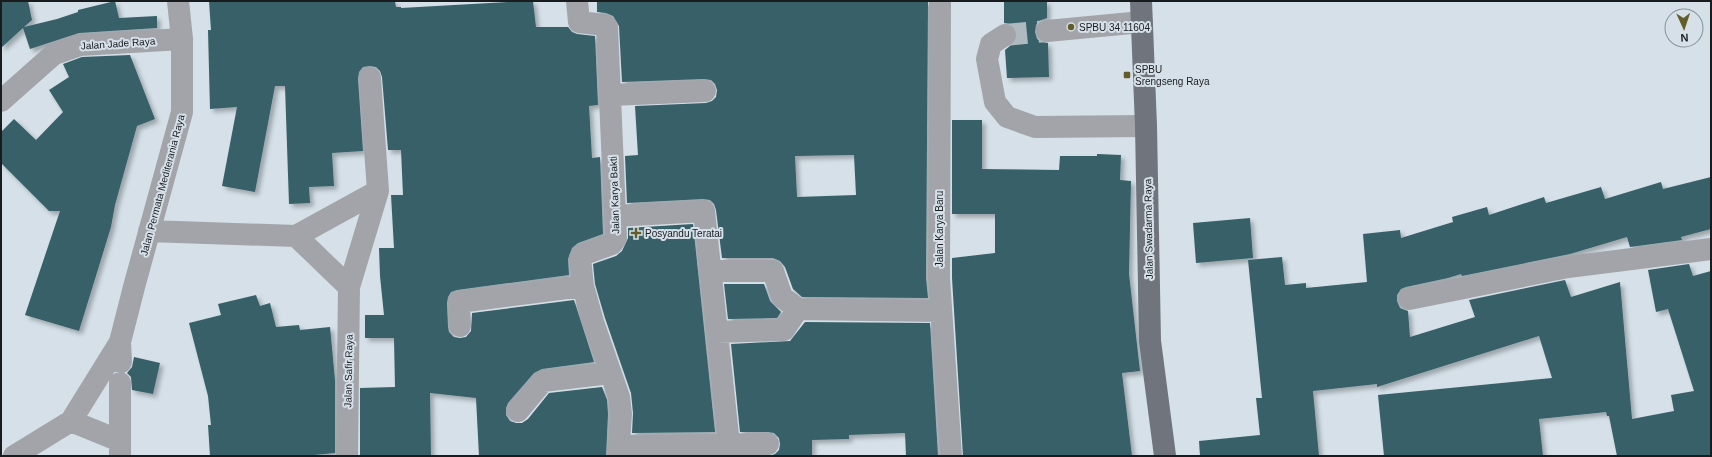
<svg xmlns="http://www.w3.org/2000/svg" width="1712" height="457" font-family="Helvetica,sans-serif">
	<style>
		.building { fill: #376068; fill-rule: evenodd; filter: url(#shadow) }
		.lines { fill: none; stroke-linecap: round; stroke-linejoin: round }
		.minor-tunnel { stroke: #afb9c0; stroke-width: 22; stroke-dasharray: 22 11; stroke-linecap: butt }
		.minor { stroke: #a2a4a9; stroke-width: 22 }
		.major { stroke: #70747c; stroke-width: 22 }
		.poi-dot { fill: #655d29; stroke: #d5e0e8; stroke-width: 1.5 }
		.labels { text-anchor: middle; stroke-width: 4; stroke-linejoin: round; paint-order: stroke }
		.poi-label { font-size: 10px; fill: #191c1f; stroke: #d5e0e8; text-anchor: start }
		.street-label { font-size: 10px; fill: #191c1f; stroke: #d5e0e8 }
	</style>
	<defs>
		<filter id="shadow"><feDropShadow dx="3.5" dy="3.5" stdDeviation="2" flood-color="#0004"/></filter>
	</defs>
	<rect width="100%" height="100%" fill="#d5e0e8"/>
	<!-- building -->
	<path class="building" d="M1,1H28L32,20L24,27L57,19L78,12V10L115,1L119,18L157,16V28L79,33L30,49L23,28L1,48Z
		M209,1H395L396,7H401V8L508,2V1H533L536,27H568L572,32L577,34L595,36L598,105L589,106L592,158L600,157L603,234L578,243L572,248L568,259L569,275L457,290L451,292L448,297L447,303L448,327L449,332L454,337L460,338L466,337L471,331L472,313L574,300L594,362L542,369L534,373L508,403L506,408V415L510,421L516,423H522L528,419L549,393L602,387L607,400L608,414L606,456H479L476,398L430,393L431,456H360V388L395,387L394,338H365V315H384L380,276L379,248H394L391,195H403L401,150H388L382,77L380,71L376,67L370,66L363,67L359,72L358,79L363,151L332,153L334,186L309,187L310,203L289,204L285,86H275L255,192L222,186L237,107L210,109L208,30H211Z
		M597,1H632V2L928,1L926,278L928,298L802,297L793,289L785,267L780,261L773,258H722L716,210L714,204L710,200L703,199L627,203L625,156L638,155L635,106L706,103L712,101L716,97L717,90L715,84L711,80L704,79L622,82L619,26L613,16L606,13L597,12ZM854,155L856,195L797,197L795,156Z
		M1004,1H1047V18L1039,21L1036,25L1035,32L1037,39L1042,42L1048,43L1049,77L1007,78L1005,50L1016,41L1017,35L1015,28L1010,24L1004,23Z
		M130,55L155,119L137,126L115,205L111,227L79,331L25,315L60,211H49L1,163V132L14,119L36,140L63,112L49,90L69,77L63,64L82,57Z
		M952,120H982V169L1059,170L1060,156H1097V154L1121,155L1120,180L1131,181L1129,274L1140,371L1122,373L1132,456H963L952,278V258L995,253V214H952Z
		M1711,177V229L1681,237L1682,240L1630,247L1627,237L1570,254L1462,276L1461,274L1448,278L1406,287L1401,289L1397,295V301L1400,308L1408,311L1410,337L1475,317L1469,300L1565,280L1571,297L1620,282L1632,419L1674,411L1671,395L1694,391L1668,309L1656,312L1648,270L1689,264L1693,276L1711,271V456H1617L1609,416H1607L1606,412L1539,419L1543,456H1384L1378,395L1552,378L1539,336L1377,387V384L1313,391L1319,456H1200L1199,441L1260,435L1256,398H1262L1248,260L1282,257L1285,285L1306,283V288L1367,282L1363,234L1400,230L1401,238L1453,222L1452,217L1487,207L1489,215L1544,197L1546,203L1601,187L1605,199L1661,182L1663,189Z
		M1250,218L1253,258L1196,263L1193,223Z
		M693,224L715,432L632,433L633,413L631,393L605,318L595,284L593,264L616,256L622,251L628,238V228Z
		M724,284H764L770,301L781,312L777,318L728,319Z
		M256,295L260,306L270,303L276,327L299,325L300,330L330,327L335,380V453L304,456H210L208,425H211L208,396L189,323L221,315L218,304Z
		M805,322L930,323L938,456H906L905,433L849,435V439L812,440V456H770L775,454L779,450L780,444L779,438L774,433L768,432H740L731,344L790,341Z
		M134,357L160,363L153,394L132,390L131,377L127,373L132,367Z"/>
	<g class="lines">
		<!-- minor-tunnel -->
		<path class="minor-tunnel" d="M1005,35L1047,31"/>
		<!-- minor -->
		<path class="minor" d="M577,1L579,22L605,25L607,27L616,238L612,244L582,255L580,258L583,286L593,322L619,397L621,414L618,456
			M940,1L939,278L951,456
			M1047,31L1142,22
			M1005,35L991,44L987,59L995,102L1007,117L1035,127L1146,126
			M611,95L705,91
			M1,101L54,54L80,45L182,39
			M615,216L704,211L729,445
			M149,231L296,236L378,191
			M296,236L349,287
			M710,271H773L782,297L798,309L941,311
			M1409,299L1568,267L1711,249
			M460,326L459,302L583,286
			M717,332L784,330L798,309
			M121,362L120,342L134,287L182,112V39L178,1
			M518,411L543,381L610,373
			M71,421L120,441
			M618,446L768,444
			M14,456L71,421L120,342
			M120,456V383
			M347,456L349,287L378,191L370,78"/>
		<!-- major -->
		<path class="major" d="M1141,1L1146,126L1150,341L1165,456"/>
	</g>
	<!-- markers -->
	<g class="poi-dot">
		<circle cx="1071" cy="27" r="4"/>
		<rect x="1123" y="71" width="8" height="8" rx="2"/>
		<path d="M634 227h4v4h4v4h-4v4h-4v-4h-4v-4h4z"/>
	</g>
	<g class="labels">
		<!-- poi labels -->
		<g class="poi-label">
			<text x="1079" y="31">SPBU 34 11604</text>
			<text x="1135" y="73">SPBU<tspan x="1135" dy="12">Srengseng Raya</tspan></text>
			<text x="645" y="237">Posyandu Teratai</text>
		</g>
		<!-- street labels -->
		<g class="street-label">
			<text transform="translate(118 43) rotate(-4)" y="4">Jalan Jade Raya</text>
			<text transform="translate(162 185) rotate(-75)" y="4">Jalan Permata Mediterania Raya</text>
			<text transform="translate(614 195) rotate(-92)" y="4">Jalan Karya Bakti</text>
			<text transform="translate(939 229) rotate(-90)" y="4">Jalan Karya Baru</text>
			<text transform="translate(1148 229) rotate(-91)" y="4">Jalan Swadarma Raya</text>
			<text transform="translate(348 371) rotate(-89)" y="4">Jalan Safir Raya</text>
		</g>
	</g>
	<!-- border -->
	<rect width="1712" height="457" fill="none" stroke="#191c1f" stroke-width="4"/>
	<!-- north arrow -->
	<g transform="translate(1684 28) rotate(177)"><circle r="19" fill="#d5e0e8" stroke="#8a9298"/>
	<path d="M0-3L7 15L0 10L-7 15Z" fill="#655d29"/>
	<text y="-6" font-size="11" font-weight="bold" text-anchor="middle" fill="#191c1f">N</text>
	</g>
</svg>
